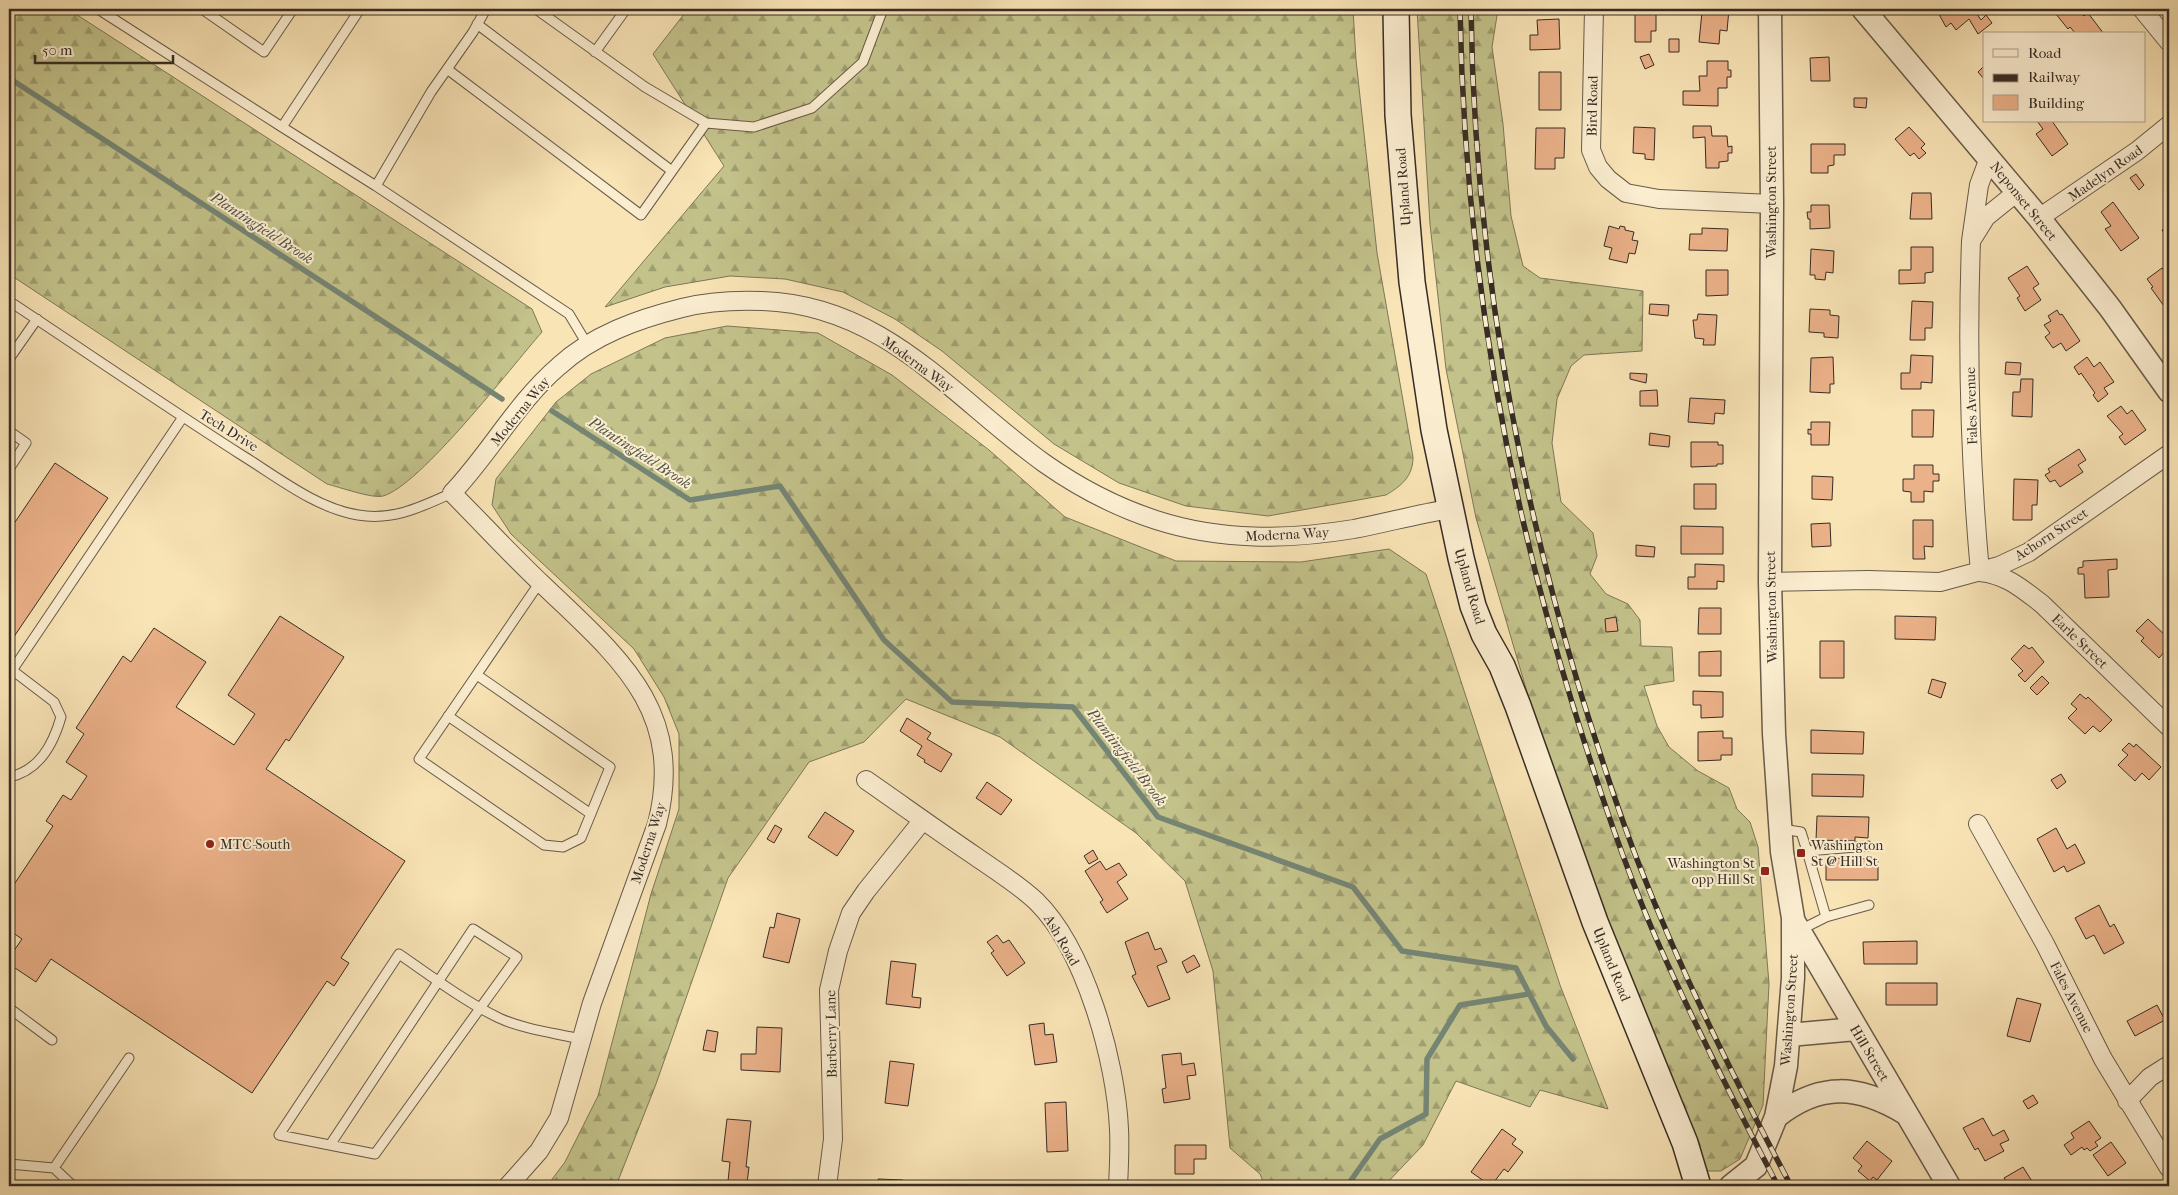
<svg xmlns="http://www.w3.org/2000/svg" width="2178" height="1195" font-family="'IM FELL French Canon',serif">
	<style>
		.forest { fill: url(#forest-firs); stroke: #7d7858 }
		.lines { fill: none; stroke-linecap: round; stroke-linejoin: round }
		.stream { stroke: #758574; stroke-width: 5.5 }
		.building { fill: #ebb189; stroke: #372d25 }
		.service-casing { stroke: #685b49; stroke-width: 11 }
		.minor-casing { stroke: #685b49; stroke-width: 20 }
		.tertiary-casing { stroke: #685b49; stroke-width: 25 }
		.secondary-casing { stroke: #372d25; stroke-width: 28 }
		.service { stroke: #fbedd0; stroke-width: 9 }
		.minor { stroke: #fbedd0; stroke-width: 18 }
		.tertiary { stroke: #fbedd0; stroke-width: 22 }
		.secondary { stroke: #fbedd0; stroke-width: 25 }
		.rail-casing { stroke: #372d25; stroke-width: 5.5 }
		.rail { stroke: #fbedd0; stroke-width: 4; stroke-dasharray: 11; stroke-linecap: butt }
		.poi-dot { fill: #8f2418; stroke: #fbedd0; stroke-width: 2 }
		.labels { text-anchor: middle; stroke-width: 4; stroke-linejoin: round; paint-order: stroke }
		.street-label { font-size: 14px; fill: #372d25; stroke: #fbedd0 }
		.poi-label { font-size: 14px; fill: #372d25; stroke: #fbedd0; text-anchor: start }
		.water-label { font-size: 15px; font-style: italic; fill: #515246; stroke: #fbedd0 }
	</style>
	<defs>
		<pattern id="forest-firs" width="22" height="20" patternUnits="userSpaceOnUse" patternTransform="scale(1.25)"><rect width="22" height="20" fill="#c3c28a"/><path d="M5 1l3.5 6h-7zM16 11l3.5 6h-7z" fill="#9f9e71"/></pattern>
	</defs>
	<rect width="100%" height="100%" fill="#f9e4b6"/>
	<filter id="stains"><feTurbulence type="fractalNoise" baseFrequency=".004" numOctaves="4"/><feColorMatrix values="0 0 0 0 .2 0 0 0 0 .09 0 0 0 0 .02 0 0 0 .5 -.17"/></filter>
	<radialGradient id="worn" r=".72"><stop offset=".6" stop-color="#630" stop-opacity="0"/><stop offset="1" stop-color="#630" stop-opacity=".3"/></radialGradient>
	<!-- forest -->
	<path class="forest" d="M9,9H68L532,309L542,332C512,366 420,486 383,496C373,499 339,487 327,484L9,274Z
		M688,9H1353L1356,60L1377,253L1413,457C1413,477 1401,486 1386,495L1268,516L1186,506L1119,483L1054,444L942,351L895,319L843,292L785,279L730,276L665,287L605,307L724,166L653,54Z
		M1417,9H1498L1492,47L1503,124L1511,216L1523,266L1540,278L1643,291L1642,351L1584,355L1571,366L1557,399L1552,443L1561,502L1593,533L1597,556L1590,574L1606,594L1628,604L1640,620L1641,646L1672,647L1674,681L1644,686L1657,726L1669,747L1698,771L1729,788L1737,809L1750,822L1758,847L1769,984L1763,1105L1740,1159L1721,1171H1701L1622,954L1556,791L1476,518L1446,369L1430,224Z
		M727,326L818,333L892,375L989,450L1065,517L1176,561L1301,562L1389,549L1426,574L1560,985L1608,1109L1540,1090L1530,1107L1456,1081L1423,1145L1384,1186H1265L1260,1174L1230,1148L1213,971L1185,881L1136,833L1000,737L906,699L864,742L809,762L728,878L656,1084L616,1186H547L565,1162L598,1096L651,894L679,809V734L664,697L634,649L511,534L492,505L496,479L556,402L591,374L665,338Z"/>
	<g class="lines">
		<!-- stream -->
		<path class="stream" d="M9,78L502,399
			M552,411L690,500L780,486L884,640L952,702L1073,707L1158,817L1353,887L1402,951L1516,968L1546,1026L1573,1059
			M1347,1186L1380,1139L1426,1114L1427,1059L1460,1005L1529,994"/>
	</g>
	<!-- building -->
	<path class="building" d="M1635,9H1656V31H1651V42H1635Z
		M1706,9H1729L1727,31L1720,30L1719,44L1699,42L1702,12H1706Z
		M1936,9H1983L1977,14L1981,20L1986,15L1992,23L1978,34L1969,19L1956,30L1951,23L1946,27Z
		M2052,9H2078L2084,16L2088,13L2104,34H2076L2070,27L2068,29Z
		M1559,19L1560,49L1530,50V35H1538L1537,20Z
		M1669,39H1679V52H1669Z
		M1649,54L1654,65L1645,69L1640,57Z
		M1829,57L1830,81H1811L1810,58Z
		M1707,61H1728V70H1731V77H1727V88H1718V106L1683,105V91H1700L1699,76H1707Z
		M1984,66V79L1978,72Z
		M1539,72H1561V110H1539Z
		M1854,98H1867L1866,108L1854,107Z
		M2037,121H2052L2068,144L2052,156L2036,134L2043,129Z
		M1693,126H1711L1712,136H1727L1728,147L1732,146V153H1728V161L1719,162V168H1706L1705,137L1693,138Z
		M1634,127L1655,128L1654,160L1645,159V154L1633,153Z
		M1909,127L1925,144L1921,148L1926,153L1919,159L1914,153L1910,156L1895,139Z
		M1536,128H1565L1564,158H1555V169H1535Z
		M1811,144H1845V155H1834V165L1828,166V173H1811Z
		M2136,174L2144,185L2139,190L2130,178Z
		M1912,193H1931L1932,219H1910Z
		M2113,202L2139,238L2121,251L2105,229L2111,226L2101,212Z
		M1811,205H1829L1830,228L1810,229V219H1808L1807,212H1811Z
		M2169,225V240L2162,230Z
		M1609,226L1619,229L1620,226L1625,227V230L1634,232L1632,240L1638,241L1635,254L1629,253L1627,263L1609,259L1612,248L1604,246Z
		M1702,228L1728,229L1727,251L1689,250L1690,234H1702Z
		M1911,247H1933V272L1925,273V283L1899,284V270H1911Z
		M1811,249L1834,251L1833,273L1826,272L1825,280L1815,279V275H1810Z
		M2027,266L2039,284L2033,288L2041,300L2025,311L2017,298L2020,296L2008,278Z
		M2162,268L2169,277V313L2151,288L2153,287L2147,279Z
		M1706,270H1728V295L1706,296Z
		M1912,301L1933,302L1932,328H1925V340H1910Z
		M1650,304L1669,305L1668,316L1649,314Z
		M1810,309L1830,310V315L1839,316L1838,338L1824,337V333L1809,332Z
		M2057,310L2060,315L2062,314L2080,341L2066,351L2061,343L2053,348L2045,337L2050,333L2044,325L2051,321L2048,316Z
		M1698,314L1717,315L1715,345H1703L1704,339L1695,338L1693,320H1697Z
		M1911,355L1933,356L1932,383L1921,382V389H1901V373H1910Z
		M1833,357L1834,384H1830V393L1810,392L1811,358Z
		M2087,357L2094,367L2100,362L2114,382L2104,388L2108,394L2098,402L2093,395L2095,393L2081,373L2079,375L2074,367Z
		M2006,362L2021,363L2020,375L2005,374Z
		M1630,373L1647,374L1646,383L1630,379Z
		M2021,379H2033L2032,417L2012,416L2013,392H2020Z
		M1657,390L1658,406H1640V391Z
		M1690,398L1725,400L1724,414L1715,413L1714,424L1688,422Z
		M2121,406L2127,414L2132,410L2146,430L2125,445L2119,437L2123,434L2107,416Z
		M1912,410H1934L1933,437H1912Z
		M1811,422H1830L1829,445H1811V434H1808V429L1811,430Z
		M1650,433L1670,436L1669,447L1649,445Z
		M1691,442H1718V445H1723V464H1717V466L1691,467Z
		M2079,449L2086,460L2078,465L2083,472L2060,487L2055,480L2050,482L2045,475L2050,472L2048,469Z
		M55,463L108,498L9,644V531Z
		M1914,465H1933V474H1939V481H1933V492L1924,491V502H1911V492L1903,491V479H1914Z
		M1812,476L1833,477L1832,500L1812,499Z
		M2014,479L2038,480L2037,505H2032V520H2013Z
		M1694,484H1716V509H1694Z
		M1913,520H1933V547L1924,546L1925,559H1913Z
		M1830,523L1831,546L1812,547L1811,524Z
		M1681,526L1723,527V554H1681Z
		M1636,545L1655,547L1654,557L1636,556Z
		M2117,559V569L2108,570L2109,597L2085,598L2084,574H2078V568L2083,567V561Z
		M1695,564L1724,565V582L1717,581V589H1688V577H1695Z
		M1699,608H1721V634H1698Z
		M280,616L344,657L289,741L286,739L266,769L405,861L341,958L349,963L334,986L327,981L252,1093L51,959L36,982L9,964V958L22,939L9,930V892L53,826L46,821L63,795L71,800L87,776L66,762L84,734L76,728L123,656L131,662L154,628L206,662L176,707L234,745L255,714L228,695Z
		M1895,616L1936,617L1935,640L1895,639Z
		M1616,617L1618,631L1606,632L1605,619Z
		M2148,619L2169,639V655L2165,651L2159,658L2141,641L2144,638L2136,631Z
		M1820,641H1844V678H1820Z
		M2024,645L2029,649L2032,647L2044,662L2025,682L2018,675L2023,671L2011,659Z
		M1721,651V676H1699V652Z
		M2042,676L2049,683L2037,695L2030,688Z
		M1932,679L1946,683L1941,698L1928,693Z
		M1693,691L1723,692V717L1701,718V705H1693Z
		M2080,694L2086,699L2088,697L2112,720L2100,732L2093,726L2085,734L2068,718L2077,709L2071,704Z
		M907,718L931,733L927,739L952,754L941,772L924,762L925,760L917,755L922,746L900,731Z
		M1811,730L1864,732L1863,754L1811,753Z
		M1723,731V738H1732V755H1721V760L1698,761V732Z
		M2129,743L2134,747L2136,744L2161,767L2149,780L2142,773L2135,781L2118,765L2128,755L2122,750Z
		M1812,774L1864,775L1863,797L1812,796Z
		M2061,774L2066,782L2057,789L2051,780Z
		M987,782L1012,800L1001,815L976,798Z
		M825,812L854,831L837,856L808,837Z
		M1817,816L1869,817L1868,838L1855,837V841L1816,840Z
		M775,825L782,829L774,843L767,839Z
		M2056,828L2067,849L2075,844L2085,863L2067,872L2064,866L2054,872L2037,839Z
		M1093,850L1098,859L1089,864L1084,856Z
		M1826,858L1878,859V880H1826Z
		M1100,861L1106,870L1119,863L1127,875L1117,882L1128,899L1107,913L1100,902L1103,900L1085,871Z
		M2099,905L2110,927L2114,924L2124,943L2104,954L2094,935L2086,939L2075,918Z
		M777,913L800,919L789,963L763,957L770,927L774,928Z
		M1148,932L1155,950L1161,948L1167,962L1157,966L1170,999L1148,1007L1132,976L1136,974L1125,942Z
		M997,935L1003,943L1009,940L1025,963L1007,976L991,953L994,951L987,942Z
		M1917,941V964H1864L1863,942Z
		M1194,955L1200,966L1187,973L1182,962Z
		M891,961L916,964L912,997L921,998L920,1008L886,1004Z
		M1886,983H1937V1005H1886Z
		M2017,998L2041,1004L2030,1042L2007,1036Z
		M2157,1005L2165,1020L2135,1036L2127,1021Z
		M1044,1023L1045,1035L1053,1034L1057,1062L1035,1065L1029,1025Z
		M757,1027L782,1028L780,1072L741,1070V1054H756Z
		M707,1030L718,1032L715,1052L703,1050Z
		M1181,1053L1182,1065L1194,1063L1196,1075L1187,1076L1190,1099L1164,1103L1162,1089L1166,1088L1162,1055Z
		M890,1061L914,1064L908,1106L885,1103Z
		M2033,1095L2038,1103L2028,1109L2023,1101Z
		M1066,1102L1068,1151L1047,1152L1045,1103Z
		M1983,1118L1993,1136L2004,1130L2009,1140L2000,1144L2004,1151L1985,1161L1978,1148L1975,1150L1963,1128Z
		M727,1119L751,1121L746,1167H749L747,1183L728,1181L730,1162L722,1161Z
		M2089,1121L2101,1138L2095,1142L2098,1146L2090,1151L2087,1148L2084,1150L2082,1147L2071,1155L2064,1145L2074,1138L2071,1133Z
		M1502,1129L1516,1139L1512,1144L1523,1152L1508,1172L1504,1169L1491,1186L1471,1172Z
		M1867,1141L1892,1161L1877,1180L1873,1177L1870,1181L1858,1171L1862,1166L1853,1158Z
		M2111,1142L2126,1163L2108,1176L2093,1155Z
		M1175,1145H1206V1159H1194V1174H1175Z
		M2023,1167L2035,1186H2009L2004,1178Z
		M878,1179L903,1180V1186H878Z"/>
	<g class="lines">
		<defs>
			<path id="service" d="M98,9L282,127
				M202,9L264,52L293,9
				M360,9L282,127L376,186L569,314L587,344
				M477,24L672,171
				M595,52L626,9
				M447,69L641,215L706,123L645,87L536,9
				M706,123L754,127L812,108L863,62L883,9
				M376,186L431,92L473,32L486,9
				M9,301C86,352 162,404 240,454C276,476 315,508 358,515C393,521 421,507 452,493
				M9,359L37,319
				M9,431L26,443L9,469
				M9,675L183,417
				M477,675L610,767L581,838L563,847L544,845L419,759L540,582
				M448,716L591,814
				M9,777C39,771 53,745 61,717L54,702L12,670
				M1782,829L1801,832L1807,851
				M1826,917L1807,851L1868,846
				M1800,930L1826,917L1869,905
				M9,1008L52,1040
				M330,1145L473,929L517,957L375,1154L279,1135L399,954C431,976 464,1001 499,1018C523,1029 554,1033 580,1039
				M9,1164L54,1168L73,1186
				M54,1168L129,1058"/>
			<path id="minor" d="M1594,9L1591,150L1598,167L1608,179L1626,193L1659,199L1772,204
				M2142,9L2169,42
				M1989,158L1979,185L1971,241L1986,217L2017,192
				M2039,218L2137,151L2169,125
				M1971,241C1967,351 1970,462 1980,572C2007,575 2021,588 2042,604L2169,727
				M1770,582L1868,580L1940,582L1999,566L2029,552L2169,454
				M866,780C902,805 938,831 975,856C995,870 1018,884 1036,901C1085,949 1116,1061 1119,1129C1120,1148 1119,1167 1118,1186
				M1978,824L2045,944L2103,1059L2169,1168
				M2127,1101L2150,1077L2169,1065
				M508,1186L539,1151L559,1118L592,1003L657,824C686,709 617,656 542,584C511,555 482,523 452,493C490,453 517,402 559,366C593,335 638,319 682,308C709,301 734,300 762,301C885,305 952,397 1044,463C1078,487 1116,507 1156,520C1221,541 1287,540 1354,529C1386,523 1417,514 1450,509
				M827,1186L833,1139L829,990L838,951L851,913L866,891L923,820"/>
			<path id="tertiary" d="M1863,9L2039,218L2110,308L2169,391
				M1793,920L1949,1186
				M1789,1035L1856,1029
				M1776,1117C1820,1082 1858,1085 1905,1113
				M1731,1186L1756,1166L1776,1117L1786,1066L1793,978V918L1782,852L1774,734L1770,582L1772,204L1770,9"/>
			<path id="secondary" d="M1396,9L1398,115L1412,282L1434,430L1461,558L1473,606L1484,634L1502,666L1518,706L1595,922L1685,1143L1698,1186"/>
		</defs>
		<!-- service casing -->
		<use href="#service" class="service-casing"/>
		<!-- minor casing -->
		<use href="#minor" class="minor-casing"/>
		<!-- tertiary casing -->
		<use href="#tertiary" class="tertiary-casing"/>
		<!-- secondary casing -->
		<use href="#secondary" class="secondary-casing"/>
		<!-- service -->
		<use href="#service" class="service"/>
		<!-- minor -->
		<use href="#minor" class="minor"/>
		<!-- tertiary -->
		<use href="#tertiary" class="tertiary"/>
		<!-- secondary -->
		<use href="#secondary" class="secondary"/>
		<defs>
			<path id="rail" d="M1460,9C1464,247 1503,481 1574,709C1598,786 1623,862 1655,936C1693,1022 1735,1104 1778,1186
				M1471,9C1474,243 1514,474 1582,697C1600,754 1618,812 1640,867C1683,977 1736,1082 1791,1186"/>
		</defs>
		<!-- rail casing -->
		<use href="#rail" class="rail-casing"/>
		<!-- rail -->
		<use href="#rail" class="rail"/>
	</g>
	<!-- markers -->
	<g class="poi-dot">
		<circle cx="210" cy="844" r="5"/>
		<rect x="1796" y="848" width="10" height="10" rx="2.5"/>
		<rect x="1760" y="866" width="10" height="10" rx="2.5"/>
	</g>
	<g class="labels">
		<!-- street labels -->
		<g class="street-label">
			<text transform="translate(1592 106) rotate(-89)" y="5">Bird Road</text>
			<text transform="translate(2105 173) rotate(-35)" y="5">Madelyn Road</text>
			<text transform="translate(1403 187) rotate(-94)" y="5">Upland Road</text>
			<text transform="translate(2024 201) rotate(51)" y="5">Neponset Street</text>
			<text transform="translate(1771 202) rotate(-90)" y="5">Washington Street</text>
			<text transform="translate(918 364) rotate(36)" y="5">Moderna Way</text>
			<text transform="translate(1971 406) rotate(-92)" y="5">Fales Avenue</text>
			<text transform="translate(520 411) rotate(-51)" y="5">Moderna Way</text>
			<text transform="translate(229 430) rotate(32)" y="5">Tech Drive</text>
			<text transform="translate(1287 534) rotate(-3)" y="5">Moderna Way</text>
			<text transform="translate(2051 534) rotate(-33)" y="5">Achorn Street</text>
			<text transform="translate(1470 586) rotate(74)" y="5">Upland Road</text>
			<text transform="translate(1771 607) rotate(-91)" y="5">Washington Street</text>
			<text transform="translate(2080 641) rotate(44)" y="5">Earle Street</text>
			<text transform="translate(648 843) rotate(-72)" y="5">Moderna Way</text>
			<text transform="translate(1062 940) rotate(60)" y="5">Ash Road</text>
			<text transform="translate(1612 964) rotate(68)" y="5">Upland Road</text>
			<text transform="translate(2072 997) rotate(63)" y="5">Fales Avenue</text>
			<text transform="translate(1789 1010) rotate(-86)" y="5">Washington Street</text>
			<text transform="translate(831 1034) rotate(-91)" y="5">Barberry Lane</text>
			<text transform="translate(1870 1053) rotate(59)" y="5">Hill Street</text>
		</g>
		<!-- poi labels -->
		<g class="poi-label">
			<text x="220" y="849">MTC-South</text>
			<text x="1811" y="850">Washington<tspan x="1811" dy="16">St @ Hill St</tspan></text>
			<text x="1755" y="868" text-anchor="end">Washington St<tspan x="1755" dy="16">opp Hill St</tspan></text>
		</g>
		<!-- water labels -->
		<g class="water-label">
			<text transform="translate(262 228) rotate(33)" y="5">Plantingfield Brook</text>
			<text transform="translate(640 453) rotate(33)" y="5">Plantingfield Brook</text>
			<text transform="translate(1127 757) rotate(52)" y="5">Plantingfield Brook</text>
		</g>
	</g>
	<!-- margin -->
	<rect width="2178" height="1195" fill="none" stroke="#f9e4b6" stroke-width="30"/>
	<rect x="10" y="10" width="2158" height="1175" fill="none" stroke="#372d25" stroke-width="2.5"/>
	<rect x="15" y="15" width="2148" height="1165" fill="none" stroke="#372d25"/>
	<!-- legend -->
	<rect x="1983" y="32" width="162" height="90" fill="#fbedd0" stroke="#ada08c"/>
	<rect x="1993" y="49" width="25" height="8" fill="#fbedd0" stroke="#ada08c"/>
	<text x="2028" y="58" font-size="15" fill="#372d25">Road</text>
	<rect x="1993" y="74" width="25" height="8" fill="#372d25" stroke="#ada08c"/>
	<text x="2028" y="82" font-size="15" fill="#372d25">Railway</text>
	<rect x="1993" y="95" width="25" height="15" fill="#ebb189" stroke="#ada08c"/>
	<text x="2028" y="108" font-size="15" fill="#372d25">Building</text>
	<!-- scale -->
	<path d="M35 55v8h138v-8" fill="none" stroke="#372d25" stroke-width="2.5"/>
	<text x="42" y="55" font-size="15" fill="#372d25" stroke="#fbedd0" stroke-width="4" paint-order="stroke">50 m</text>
	<rect width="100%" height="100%" filter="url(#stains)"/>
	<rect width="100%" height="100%" fill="url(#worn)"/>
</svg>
